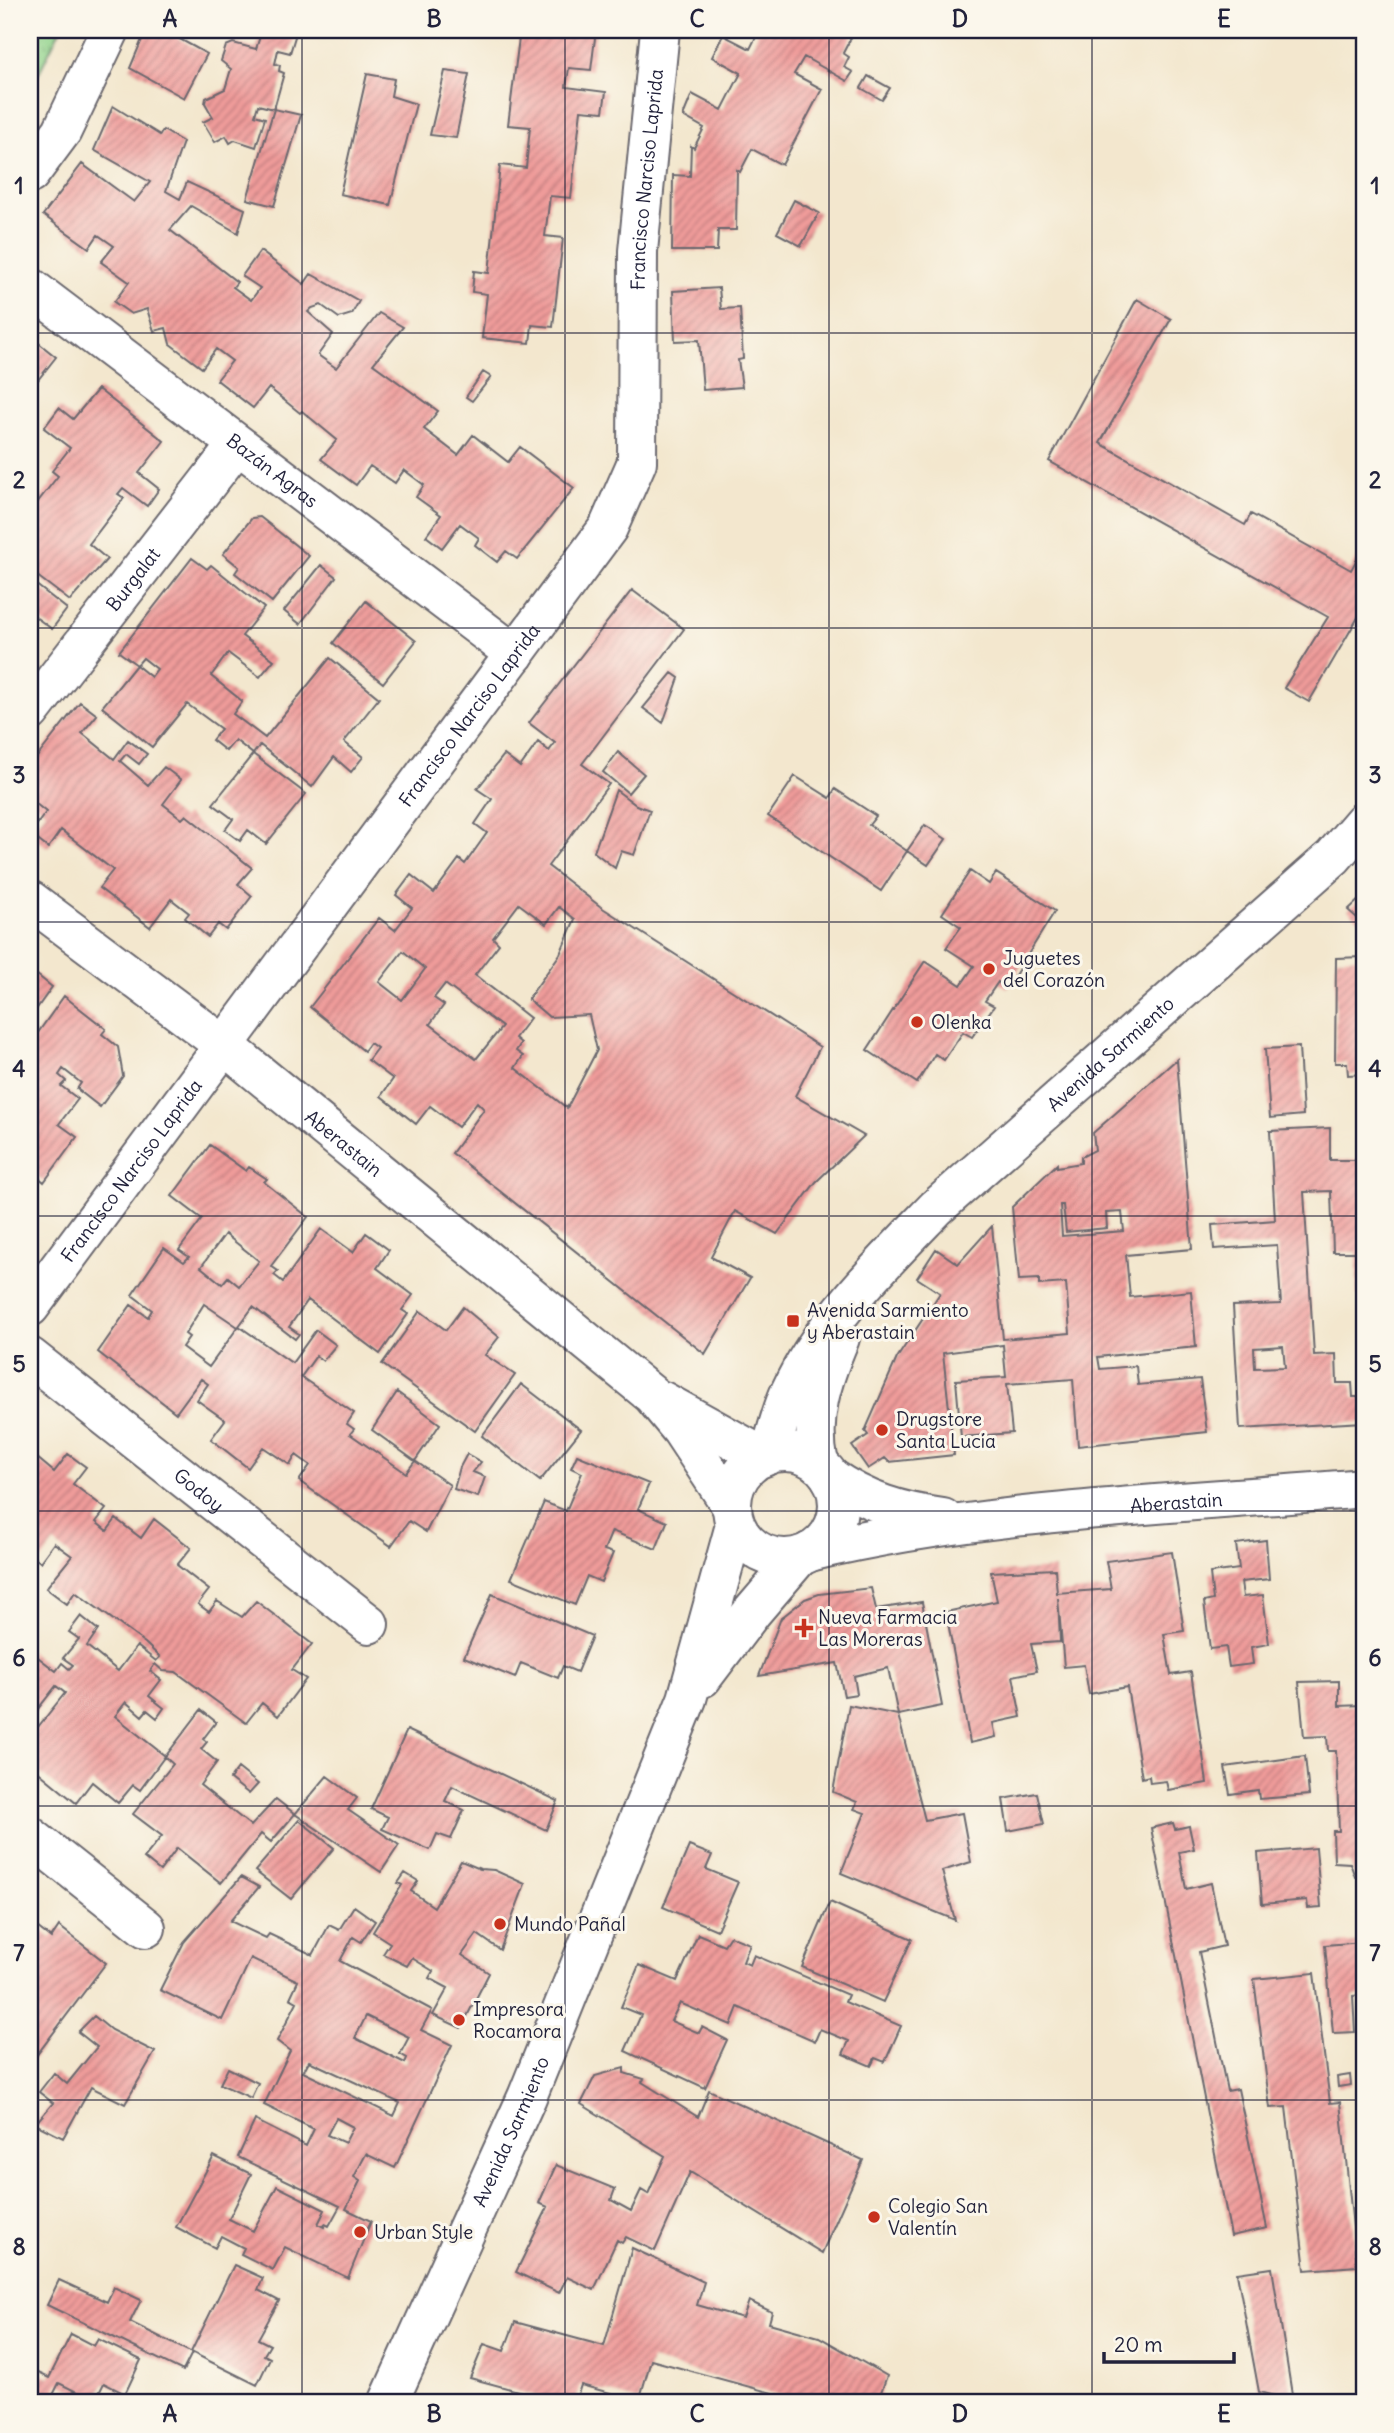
<svg xmlns="http://www.w3.org/2000/svg" width="1394" height="2433" font-family="Delius,sans-serif">
	<style>
		.park { fill: url(#park-tufts); stroke: #5a7a63; stroke-width: 2 }
		.building { fill: url(#building-hatch); fill-rule: evenodd }
		.lines { fill: none; stroke-linecap: round; stroke-linejoin: round }
		.minor-casing { stroke: #6b676e; stroke-width: 42 }
		.tertiary-casing { stroke: #6b676e; stroke-width: 42 }
		.minor { stroke: #fff; stroke-width: 38 }
		.tertiary { stroke: #fff; stroke-width: 38 }
		.grid { fill: none; stroke: #22223b; stroke-width: 2; stroke-opacity: 0.55 }
		.poi-dot { fill: #c8321e; stroke: #fbf7ec; stroke-width: 2.5 }
		.labels { text-anchor: middle; stroke-width: 6; stroke-linejoin: round; paint-order: stroke }
		.street-label { font-size: 19px; fill: #22223b; stroke: #fbf7ec }
		.poi-label { font-size: 19px; fill: #22223b; stroke: #fbf7ec; text-anchor: start }
		.neatline { fill: none; stroke: #22223b; stroke-width: 2.5 }
		.grid-label { font-size: 23px; text-anchor: middle; font-weight: bold; fill: #22223b }
	</style>
	<defs>
		<pattern id="park-tufts" width="24" height="20" patternUnits="userSpaceOnUse" patternTransform="scale(1.75)"><rect width="24" height="20" fill="#91d38b"/><path d="M3 7l-1-3M5 7V3M7 7l1-3M15 17l-1-3M17 17v-4M19 17l1-3" fill="none" stroke="#7db579"/></pattern>
		<pattern id="building-hatch" width="6" height="6" patternUnits="userSpaceOnUse" patternTransform="scale(1.75)"><rect width="6" height="6" fill="#ef9b9a"/><path d="M-1 1l2-2M0 6l6-6M5 7l2-2" fill="none" stroke="#c17e7f"/></pattern>
	</defs>
	<rect width="100%" height="100%" fill="#fbf7ec"/>
	<filter id="ink" filterUnits="userSpaceOnUse"><feTurbulence type="fractalNoise" baseFrequency=".0143" numOctaves="2"/><feDisplacementMap in="SourceGraphic" scale="14" xChannelSelector="R" yChannelSelector="G"/><feConvolveMatrix kernelMatrix="1 2 1 2 8 2 1 2 1" color-interpolation-filters="sRGB"/></filter>
	<filter id="wash" filterUnits="userSpaceOnUse"><feTurbulence type="fractalNoise" baseFrequency=".00686" numOctaves="4" result="noise"/><feDisplacementMap in="SourceGraphic" scale="28" xChannelSelector="R" yChannelSelector="G"/><feGaussianBlur stdDeviation="1.57" result="paint"/><feColorMatrix in="noise" values="0 0 0 0 0 0 0 0 0 0 0 0 0 0 0 0 0 1.4 0 .05"/><feComposite in="paint" operator="in"/></filter>
	<g filter="url(#wash)">
		<rect width="100%" height="100%" fill="#f3e7ce"/>
		<!-- park -->
		<path class="park" d="M30,30H60L30,91Z"/>
		<g id="blocks">
			<!-- building -->
			<path class="building" d="M146,30H179L176,37L207,54L184,98L130,68Z
				M262,30H297L290,53L278,50L275,64L280,65L279,71L284,73L274,109L258,105L255,115L265,118L256,147L235,140L230,143L226,136L215,142L203,122L213,117L205,103L206,98L225,89L231,69L221,61L226,46L233,43L256,49Z
				M520,30H596L591,70L569,68L566,87L606,92L603,112L581,110L571,198L550,196L545,236L563,238L553,327L532,325L530,343L482,338L487,294L472,292L474,271L489,273L500,165L526,168L530,127L508,125Z
				M753,30H850L854,32L843,53L849,57L844,67L853,72L847,81L804,57L794,74L822,89L782,165L752,149L740,172L737,170L736,230H718L717,251H672L673,175L690,176L691,146L694,148L704,128L683,116L692,94L722,110L741,73L712,57L723,35L750,49L758,33Z
				M445,71L469,74L456,138L430,135Z
				M367,74L394,79L391,96L416,104L390,205L340,194Z
				M868,76L890,88L882,100L861,88Z
				M113,106L160,135L163,130L183,142L166,191L180,199L187,182L245,209L238,233L191,206L170,230L237,282L233,287L251,300L260,288L242,276L260,251L304,284L311,274L359,301L352,314L339,318L321,305L312,308L308,312L333,334L318,355L336,368L379,313L403,327L373,364L438,411L424,429L458,455L473,435L508,462L520,447L574,488L517,559L506,551L497,562L475,545L479,538L460,524L442,548L426,536L441,515L416,497L424,485L404,470L395,483L370,466L356,485L321,459L337,440L302,411L300,413L269,388L253,408L217,380L232,361L216,349L202,368L170,344L166,328L154,331L147,309L131,314L114,302L129,282L101,262L114,246L98,235L89,248L43,215L82,164L134,202L150,182L94,150Z
				M274,109L301,115L274,206L247,199Z
				M794,200L819,213L801,246L777,233Z
				M719,288L721,309L740,308L743,359L738,360L742,387L703,390L699,340L675,341L673,291Z
				M1137,299L1171,319L1100,443L1245,525L1251,514L1351,570L1364,546V607L1309,702L1284,688L1328,617L1049,461Z
				M30,336L56,357L30,390Z
				M483,372L491,377L472,401L466,397Z
				M98,389L164,441L139,473L159,489L147,506L123,488L118,494L124,498L89,544L107,559L70,601L32,572L30,574V499L36,504L58,476L52,471L70,448L44,428L59,408L73,419Z
				M260,517L309,556L272,602L235,573L239,567L223,554L252,518Z
				M192,558L207,569L211,565L264,608L242,636L274,660L260,677L228,653L211,676L242,701L233,714L265,738L330,658L379,698L344,742L363,757L351,772L334,757L312,787L260,745L253,754L235,740L226,751L212,740L221,729L187,704L152,747L102,707L136,665L151,677L157,669L143,658L137,665L119,652Z
				M321,565L336,577L300,624L284,611Z
				M30,580L67,609L52,629L34,616L30,621Z
				M632,590L684,629L582,764L609,784L548,866L601,907L820,1047L795,1096L864,1136L816,1182L777,1234L735,1211L711,1257L750,1278L705,1354L452,1153L484,1109L477,1102L458,1127L430,1106L416,1124L381,1096L393,1079L368,1060L377,1048L370,1043L364,1051L310,1007L379,918L395,930L412,908L396,895L411,875L434,893L459,859L465,864L487,833L475,824L492,799L477,789L504,755L520,767L538,742L549,751L555,743L529,723ZM519,904L546,924L559,907L575,919L560,954L528,999L549,1017L589,1015L597,1050L567,1108L515,1068L523,1056L516,1051L521,1043L515,1038L530,1018L475,975L499,944L493,938ZM403,951L425,969L402,1000L379,982ZM445,984L502,1027L476,1059L430,1024L444,1005L434,998Z
				M366,601L416,641L383,683L333,643Z
				M672,673L679,678L663,723L643,708Z
				M80,702L97,715L82,733L114,759L128,740L147,754L139,764L126,754L120,761L148,785L164,767L181,780L163,804L182,819L186,815L252,868L238,884L252,896L226,930L218,924L208,937L185,918L189,913L171,899L150,927L99,888L113,870L61,830L48,848L30,834L46,812L30,799V766Z
				M618,752L644,774L628,793L603,772Z
				M253,754L306,794L266,844L248,830L240,841L225,830L233,819L213,804Z
				M795,776L830,798L835,789L876,816L869,825L907,851L881,891L768,816Z
				M616,790L636,805L650,810L634,855L621,851L615,868L594,852Z
				M925,825L946,839L928,865L907,851Z
				M970,871L989,884L996,873L1055,911L1007,988L998,982L985,1001L994,1006L972,1037L963,1032L944,1060L935,1054L917,1083L867,1050L925,961L961,985L974,966L946,948L961,927L942,914Z
				M1364,895V924L1348,910Z
				M1363,957L1364,1074L1348,1075L1347,1063H1335L1336,958Z
				M36,974L52,987L30,1018V982Z
				M64,996L106,1029L102,1034L118,1047L123,1076L100,1107L77,1089L81,1083L63,1069L59,1075L66,1081L61,1086L78,1099L59,1124L77,1137L44,1182L30,1170V1044Z
				M1299,1047L1303,1115L1270,1118L1265,1049Z
				M1177,1059L1192,1249L1126,1255L1130,1297L1191,1291L1196,1347L1098,1357L1100,1369L1136,1366L1138,1385L1200,1379L1207,1432L1078,1446L1073,1379L1007,1384L1012,1433L961,1437L956,1380L1006,1377L1003,1345L943,1353L954,1455L889,1462L885,1458L868,1469L852,1446L868,1435L865,1431L897,1358L940,1293L917,1278L936,1249L958,1264L992,1226L1003,1339L1070,1333L1066,1283L1039,1285V1279L1019,1280L1012,1207L1057,1164V1167L1081,1163V1157L1095,1150L1093,1133ZM1060,1205H1063L1066,1232L1107,1228L1106,1213L1122,1212L1124,1231L1062,1236Z
				M1330,1128V1160H1364V1295H1357V1252H1333L1331,1191L1304,1192L1314,1355L1336,1354L1337,1383H1352L1353,1397H1364V1422L1240,1429L1233,1306L1281,1304L1277,1245L1214,1249L1212,1225L1275,1220L1270,1131ZM1283,1346L1285,1367L1255,1368L1254,1348Z
				M210,1145L246,1171L249,1167L267,1179L264,1182L308,1217L271,1266L278,1271L274,1275L283,1282L321,1229L353,1252L366,1233L389,1250L377,1268L413,1295L402,1310L408,1314L380,1354L308,1300L289,1327L299,1334L295,1339L253,1307L239,1326L292,1363L316,1330L336,1345L323,1361L316,1356L301,1377L354,1413L347,1424L354,1429L350,1434L406,1473L415,1461L450,1485L426,1532L409,1521L391,1546L299,1481L310,1465L296,1455L290,1465L263,1447L248,1468L211,1439L225,1420L197,1400L208,1384L201,1379L176,1413L98,1352L131,1305L148,1317L152,1310L132,1295L164,1248L184,1262L189,1257L179,1250L202,1219L172,1196ZM225,1234L259,1261L239,1286L228,1277L222,1284L201,1267ZM204,1304L238,1327L209,1367L182,1347L189,1337L185,1334Z
				M463,1307L499,1337L485,1355L515,1375L475,1431L382,1364L420,1311L446,1330Z
				M521,1384L581,1430L540,1481L482,1436Z
				M397,1392L440,1424L415,1461L372,1430Z
				M30,1452L54,1472L68,1454L86,1467L73,1484L106,1509L96,1522L107,1531L116,1519L141,1538L154,1519L191,1548L177,1565L209,1590L198,1604L209,1612L217,1601L242,1617L256,1601L312,1644L292,1670L306,1679L278,1716L262,1703L246,1723L176,1672L163,1671L155,1664L150,1671L161,1680L149,1696L164,1708L157,1718L147,1710L142,1716L126,1702L115,1716L165,1756L140,1790L133,1785L118,1803L92,1782L76,1803L30,1765V1737L65,1693L56,1686L30,1719V1651L56,1671L62,1663L69,1669L73,1665L63,1658L79,1639L69,1632L81,1616L98,1630L87,1646L118,1671L137,1646L156,1661L160,1657L145,1643L75,1592L67,1604L46,1588L72,1556L54,1543L40,1562L30,1554Z
				M467,1454L481,1462L473,1472L485,1477L478,1497L454,1489L460,1467Z
				M577,1455L649,1484L638,1509L667,1522L656,1549L612,1531L604,1550L613,1553L601,1582L587,1576L575,1605L511,1579L544,1502L566,1511L582,1473L571,1468Z
				M1266,1540L1269,1579L1241,1582L1243,1597L1263,1595L1269,1644L1251,1647L1253,1664L1229,1667L1226,1647L1210,1649L1204,1602L1213,1600L1210,1573L1239,1569L1236,1544Z
				M1172,1552L1184,1631L1164,1634L1171,1675L1191,1672L1207,1783L1168,1790L1166,1781L1150,1783L1149,1776L1142,1778L1127,1687L1089,1694L1084,1665L1064,1667L1058,1598L1060,1642L1031,1644L1037,1671L1013,1676L1021,1717L993,1723L996,1737L970,1743L946,1612L997,1601L991,1572L1055,1569L1057,1593L1111,1589L1106,1561Z
				M871,1588L876,1609L922,1602L942,1706L898,1715L888,1668L854,1676L857,1694L844,1696L837,1663L759,1676L781,1618L805,1599L819,1594Z
				M492,1594L592,1636L577,1672L563,1666L558,1678L521,1663L515,1678L464,1657Z
				M1364,1679V1876L1355,1877L1350,1863L1334,1862L1333,1831H1339L1336,1751H1328L1327,1736L1304,1737L1299,1682L1339,1681V1706L1362,1705V1680Z
				M849,1705L898,1715L925,1820L962,1813L971,1862L942,1871L955,1920L841,1873L865,1813L854,1809L857,1802L833,1792Z
				M201,1710L216,1722L203,1739L207,1742L201,1749L217,1762L200,1785L251,1826L276,1799L295,1814L271,1842L261,1834L221,1883L177,1848L160,1871L144,1858L162,1836L133,1814L173,1764L165,1757Z
				M407,1730L558,1801L546,1830L452,1786L445,1801L464,1810L451,1839L437,1834L430,1850L382,1829L388,1817L371,1809Z
				M1305,1756L1309,1795L1259,1799L1258,1790L1230,1794L1225,1767Z
				M238,1768L258,1784L249,1794L230,1779Z
				M327,1776L357,1798L348,1810L399,1845L381,1872L295,1814Z
				M1037,1793L1044,1824L1008,1831L1003,1799Z
				M299,1820L334,1848L291,1899L255,1871Z
				M1173,1823L1175,1829L1189,1826L1194,1849L1179,1852L1186,1889L1211,1883L1224,1946L1199,1952L1227,2091L1238,2089L1267,2228L1231,2236L1151,1828Z
				M689,1846L712,1855L706,1869L738,1882L717,1930L663,1907Z
				M1316,1848L1321,1907L1308,1908L1307,1900L1262,1904L1258,1853Z
				M461,1861L480,1869L494,1870L525,1884L500,1950L477,1934L462,1955L489,1973L461,2028L433,2015L448,1988L429,1978L433,1971L412,1958L407,1966L383,1954L390,1943L373,1932L402,1885L398,1883L405,1873L418,1881L411,1891L434,1907Z
				M241,1877L259,1887L230,1921L266,1938L269,1934L313,1955L329,1925L339,1930L354,1906L375,1921L361,1942L353,1937L340,1961L432,2010L421,2030L452,2045L395,2168L366,2154L354,2177L360,2181L346,2209L371,2221L348,2278L285,2247L273,2270L241,2254L244,2248L221,2236L215,2248L176,2227L214,2156L251,2174L229,2219L253,2231L277,2186L325,2210L318,2224L324,2227L325,2224L329,2226L340,2206L238,2157L255,2120L306,2146L314,2129L264,2105L290,2051L277,2041L297,2002L290,1998L298,1981L251,1958L222,2020L160,1990L184,1942ZM366,2016L409,2037L400,2054L407,2058L405,2063L355,2038ZM309,2061L400,2103L394,2116L303,2072ZM336,2118L353,2127L345,2143L327,2135Z
				M830,1902L912,1939L883,2002L802,1967Z
				M59,1926L106,1963L30,2064V1928L37,1927L51,1938Z
				M698,1934L724,1945L730,1936L750,1944L743,1962L750,1965L754,1955L848,1995L845,2002L901,2026L885,2062L875,2058L871,2066L843,2054L849,2041L820,2029L815,2041L738,2007L731,2025L680,2003L671,2021L699,2033L702,2027L727,2040L705,2088L625,2051L641,2015L621,2007L639,1965L677,1981Z
				M1364,1942V1995L1353,1996L1355,2032L1333,2033L1325,1945Z
				M1314,1973L1330,2103L1340,2102L1357,2266L1305,2270L1286,2107L1270,2108L1254,1979Z
				M94,2016L111,2030L155,2052L125,2104L91,2087L63,2138L35,2124L53,2103L39,2092L54,2073L67,2084L97,2047L78,2032Z
				M228,2068L258,2083L251,2098L220,2084Z
				M624,2068V2073L644,2079L642,2082L698,2117L709,2090L863,2160L822,2253L690,2172L655,2251L626,2237L622,2243L617,2240L594,2290L567,2277L559,2293L516,2272L548,2207L539,2203L556,2165L615,2189L611,2200L631,2211L641,2190L648,2194L665,2156L581,2104L595,2076Z
				M1350,2075L1351,2085L1338,2087L1337,2077Z
				M632,2248L704,2282L697,2305L743,2318L749,2301L772,2312L769,2323L819,2337L887,2376L877,2403H809L651,2360L639,2401L581,2385L575,2403H562L470,2378L484,2344L504,2351L515,2322L604,2346Z
				M234,2265L263,2278L258,2290L279,2301L258,2339L270,2345L264,2355L270,2358L257,2385L191,2352Z
				M1272,2268L1293,2401L1259,2392L1237,2273Z
				M59,2280L107,2302L114,2287L141,2300L130,2322L192,2353L183,2371L47,2305Z
				M71,2334L94,2346L98,2339L141,2360L125,2394L104,2383L95,2401L101,2403H76L81,2394L59,2383L49,2403H30V2369L49,2378Z"/>
		</g>
	</g>
	<g filter="url(#ink)">
		<use href="#blocks" fill-opacity="0" stroke="#6b676e" stroke-width="2"/>
		<g class="lines">
			<defs>
				<g id="minor">
					<path d="M30,174L62,131L110,30"/>
					<path id="s1" d="M30,287L515,654"/>
					<path id="s2" d="M30,712L237,445"/>
					<path id="s3" d="M30,900L225,1046L652,1395L681,1430L732,1507"/>
					<path id="s4" d="M30,1307L608,528L637,462L638,251L660,30"/>
					<path id="s5" d="M30,1357L369,1624"/>
					<path d="M663,1401L764,1457"/>
					<path d="M830,1477C866,1502 900,1512 943,1518"/>
					<path id="s6" d="M809,1552C988,1509 1181,1504 1364,1488"/>
					<path d="M30,1836L146,1928"/>
				</g>
				<g id="tertiary">
					<circle cx="785" cy="1505" r="53"/>
					<path id="s7" d="M770,1454C776,1434 781,1411 790,1392C820,1325 884,1262 936,1208L1333,857L1364,821"/>
					<path d="M819,1464C809,1419 822,1380 840,1338"/>
					<path d="M702,1678L752,1612L800,1556"/>
					<path id="s8" d="M388,2403L527,2097L687,1699L735,1525"/>
				</g>
			</defs>
			<!-- minor casing -->
			<use href="#minor" class="minor-casing"/>
			<!-- tertiary casing -->
			<use href="#tertiary" class="tertiary-casing"/>
			<!-- minor -->
			<use href="#minor" class="minor"/>
			<!-- tertiary -->
			<use href="#tertiary" class="tertiary"/>
		</g>
	</g>
	<!-- grid -->
	<path class="grid" d="M302,30V2403M565,30V2403M829,30V2403M1092,30V2403M30,333H1364M30,628H1364M30,922H1364M30,1216H1364M30,1511H1364M30,1806H1364M30,2100H1364"/>
	<!-- markers -->
	<g class="poi-dot">
		<circle cx="989" cy="969" r="7"/>
		<circle cx="917" cy="1022" r="7"/>
		<rect x="786" y="1314" width="14" height="14" rx="3.5"/>
		<circle cx="882" cy="1430" r="7"/>
		<path d="M800.5 1617.5h7v7h7v7h-7v7h-7v-7h-7v-7h7z"/>
		<circle cx="500" cy="1924" r="7"/>
		<circle cx="459" cy="2020" r="7"/>
		<circle cx="874" cy="2217" r="7"/>
		<circle cx="360" cy="2232" r="7"/>
	</g>
	<g class="labels">
		<!-- street labels -->
		<g class="street-label">
			<text dy="7" stroke="none"><textPath href="#s4" startOffset="1325">Francisco Narciso Laprida</textPath></text>
			<text dy="7" stroke="none"><textPath href="#s1" startOffset="304">Bazán Agras</textPath></text>
			<text dy="7" stroke="none"><textPath href="#s2" startOffset="168">Burgalat</textPath></text>
			<text dy="7" stroke="none"><textPath href="#s4" startOffset="737">Francisco Narciso Laprida</textPath></text>
			<text dy="7" stroke="none"><textPath href="#s7" startOffset="534">Avenida Sarmiento</textPath></text>
			<text dy="7" stroke="none"><textPath href="#s3" startOffset="397">Aberastain</textPath></text>
			<text dy="7" stroke="none"><textPath href="#s4" startOffset="170">Francisco Narciso Laprida</textPath></text>
			<text dy="7" stroke="none"><textPath href="#s5" startOffset="215">Godoy</textPath></text>
			<text dy="7" stroke="none"><textPath href="#s6" startOffset="371">Aberastain</textPath></text>
			<text dy="7" stroke="none"><textPath href="#s8" startOffset="298">Avenida Sarmiento</textPath></text>
		</g>
		<!-- poi labels -->
		<g class="poi-label">
			<text x="1003" y="965">Juguetes<tspan x="1003" dy="22">del Corazón</tspan></text>
			<text x="931" y="1029">Olenka</text>
			<text x="807" y="1317">Avenida Sarmiento<tspan x="807" dy="22">y Aberastain</tspan></text>
			<text x="896" y="1426">Drugstore<tspan x="896" dy="22">Santa Lucía</tspan></text>
			<text x="818" y="1624">Nueva Farmacia<tspan x="818" dy="22">Las Moreras</tspan></text>
			<text x="514" y="1931">Mundo Pañal</text>
			<text x="473" y="2016">Impresora<tspan x="473" dy="22">Rocamora</tspan></text>
			<text x="888" y="2213">Colegio San<tspan x="888" dy="22">Valentín</tspan></text>
			<text x="374" y="2239">Urban Style</text>
		</g>
	</g>
	<!-- margin -->
	<rect width="1394" height="2433" fill="none" stroke="#fbf7ec" stroke-width="77"/>
	<!-- scale -->
	<path d="M1104 2352v10h130v-10" fill="none" stroke="#22223b" stroke-width="3.5"/>
	<text x="1114" y="2352" font-size="21" fill="#22223b" stroke="#fbf7ec" stroke-width="5" paint-order="stroke">20 m</text>
	<rect x="38" y="38" width="1318" height="2356" class="neatline"/>
	<g class="grid-label">
		<text x="170" y="27">A</text>
		<text x="434" y="27">B</text>
		<text x="697" y="27">C</text>
		<text x="960" y="27">D</text>
		<text x="1224" y="27">E</text>
		<text x="19" y="194">1</text>
		<text x="1375" y="194">1</text>
		<text x="19" y="488">2</text>
		<text x="1375" y="488">2</text>
		<text x="19" y="783">3</text>
		<text x="1375" y="783">3</text>
		<text x="19" y="1077">4</text>
		<text x="1375" y="1077">4</text>
		<text x="19" y="1372">5</text>
		<text x="1375" y="1372">5</text>
		<text x="19" y="1666">6</text>
		<text x="1375" y="1666">6</text>
		<text x="19" y="1961">7</text>
		<text x="1375" y="1961">7</text>
		<text x="19" y="2255">8</text>
		<text x="1375" y="2255">8</text>
		<text x="170" y="2422">A</text>
		<text x="434" y="2422">B</text>
		<text x="697" y="2422">C</text>
		<text x="960" y="2422">D</text>
		<text x="1224" y="2422">E</text>
	</g>
</svg>
